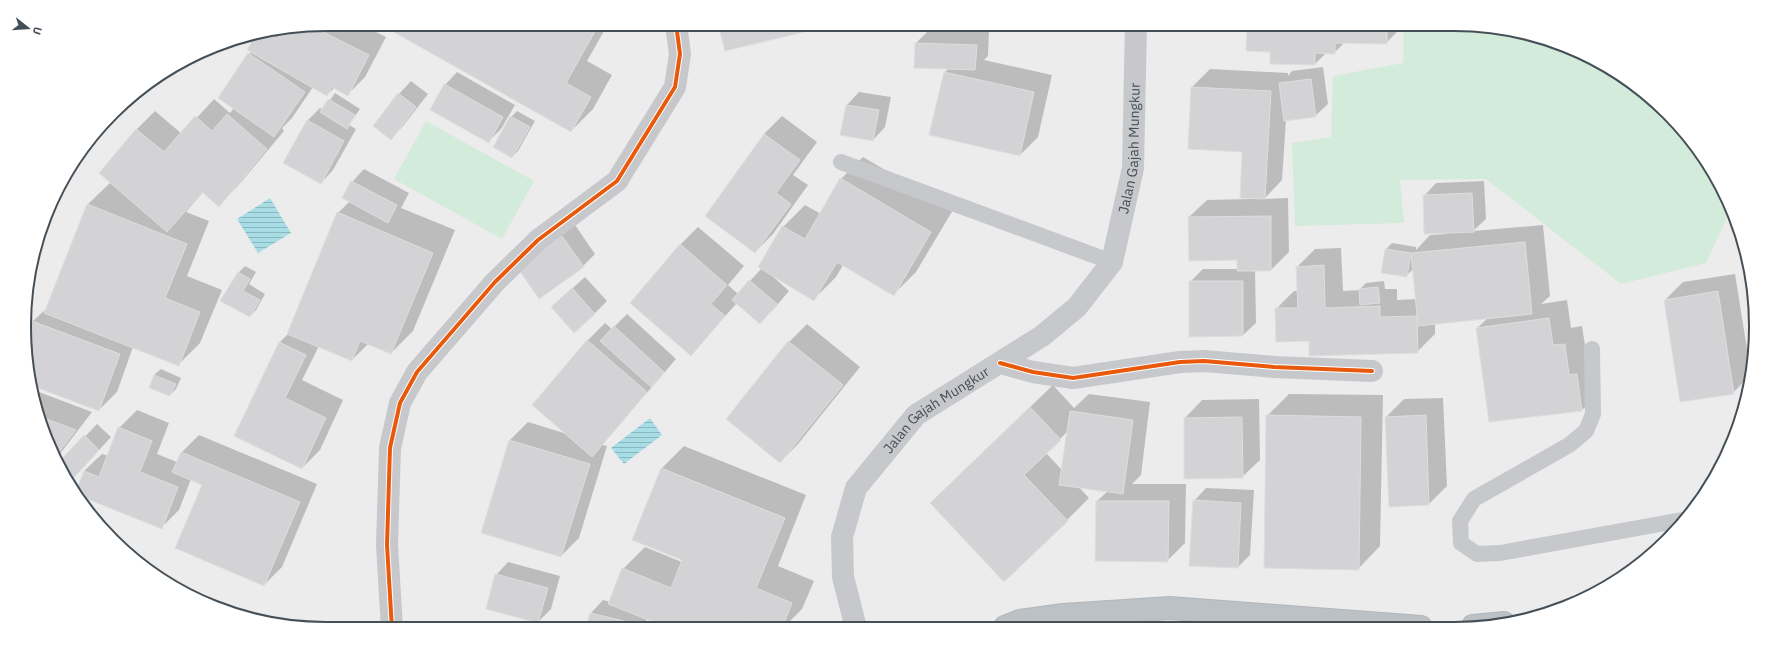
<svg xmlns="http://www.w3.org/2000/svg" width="1780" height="653" font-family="'IBM Plex Sans',sans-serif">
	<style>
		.green { fill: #d2ebda }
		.water { fill: url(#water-rules) }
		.shadow { fill: #0003; fill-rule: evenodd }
		.building { fill: #d3d3d5; stroke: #dededf }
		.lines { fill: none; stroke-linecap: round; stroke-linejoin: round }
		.trunk-casing { stroke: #b2b7bb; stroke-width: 24 }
		.service { stroke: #c6c8cb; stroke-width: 16 }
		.minor { stroke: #c6c8cb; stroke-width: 22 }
		.secondary { stroke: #c6c8cb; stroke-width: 22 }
		.trunk { stroke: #bcc1c5; stroke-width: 22 }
		.cycleway-casing { stroke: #fff; stroke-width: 6 }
		.cycleway { stroke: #e8590c; stroke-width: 4 }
		.labels { text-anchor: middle; stroke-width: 3.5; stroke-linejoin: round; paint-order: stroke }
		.street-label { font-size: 14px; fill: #454f57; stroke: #fff }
		.rim { fill: none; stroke: #454f57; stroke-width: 2 }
	</style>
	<defs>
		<pattern id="water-rules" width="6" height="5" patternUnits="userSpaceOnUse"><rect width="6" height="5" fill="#a8dde6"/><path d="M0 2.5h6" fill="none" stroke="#8bb6bd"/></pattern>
	</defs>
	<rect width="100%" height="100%" fill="#edecec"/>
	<!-- green -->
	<path class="green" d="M1404,24H1454L1532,34L1588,55L1638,87L1681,127L1716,175L1731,209L1706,263L1621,284L1486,179L1400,180L1404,223L1295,226L1292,143L1331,137L1333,76L1403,63Z
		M426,121L534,181L502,239L394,179Z"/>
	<!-- water -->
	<path class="water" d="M270,198L291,233L258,253L237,219Z
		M650,418L662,435L624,464L611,448Z"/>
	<!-- shadow -->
	<path class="shadow" d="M326,24H360L386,37L365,77L348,94L335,87L327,95L313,87L292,118L282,128L284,131L236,188L218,205L203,192L186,212L209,221L187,276L222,290L200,343L178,365L133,347L117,392L99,410L30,384L28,334L33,321L48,307L88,204L111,182L100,173L137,129L155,111L182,134L214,99L230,113L234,108L219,98L251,52L248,50L256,36Z
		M385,24H608L587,61L612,75L593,109L571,131Z
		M719,24H810L803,31Z
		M1248,24H1405L1386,43L1345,42L1334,53H1326L1315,64L1271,51Z
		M928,31L989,32L988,56L984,60L1052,75L1038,137L1020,155L944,73L949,68L916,43Z
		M1323,67L1328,104L1315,116L1286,120L1282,180L1264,199L1288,198L1289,252L1271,270H1255L1256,323L1243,335L1190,336V282L1203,269H1238V259L1189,217L1207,200L1250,199V197L1243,151L1192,87L1210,69L1288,73V76L1292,71Z
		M457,72L515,105L501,129L489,141L445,85Z
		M411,81L428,94L403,126L391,139L374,126L399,94Z
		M859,92L891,97L885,127L873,140L842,134L847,105Z
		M335,93L360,109L349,125L356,129L333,170L321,183L307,121L320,108L323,110Z
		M517,111L535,121L518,151L512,157L511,117Z
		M782,116L817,142L793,175L808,185L773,234L755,252L706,216L764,134Z
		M863,157L953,210L916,272L894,294L843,265L836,277L814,299L767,271L789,291L773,310L760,322L737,303L691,354L680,245L698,227L744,266L728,285L738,294L762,268L783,227L805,205L821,214L841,179Z
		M364,169L409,193L401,208L455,230L413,331L391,353L368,344L352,360L319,346L302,380L343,400L320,450L302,468L235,435L280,342L289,333L338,213L350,201L352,182Z
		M1484,181L1486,219L1473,231L1543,225L1550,296L1541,304L1567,300L1571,328L1582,326L1587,358L1599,393L1581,411L1477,328L1488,318L1435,323V334L1417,352L1310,340L1276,309L1294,291H1298L1297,267L1315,249L1341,248L1343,291L1359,290L1366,283L1384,281L1385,289H1397V300L1416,299L1413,269L1406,276L1386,249L1392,243L1416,247V250L1430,235L1446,234L1424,196L1436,183Z
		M575,225L595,254L583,266L519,268Z
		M245,266L256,272L249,284L265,294L256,310L250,316L222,301L239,272Z
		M1735,274L1751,374L1733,393L1665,300L1683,282Z
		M585,277L607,301L595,313L565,295Z
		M627,314L676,359L602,445L607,446L579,538L561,556L482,532L510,440L528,422L567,434L587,341L605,323L612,329Z
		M807,324L860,367L798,444L780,462L727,419L789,342Z
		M161,369L181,378L176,389L170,395L154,375Z
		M1053,385L1074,408L1089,394L1150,402L1141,475L1132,484H1186L1185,543L1167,561L1097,501L1108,491L1078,486L1089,498L1067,520L953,481ZM1068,431L1062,470L1046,453Z
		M31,389L92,412L56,459L47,442Z
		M1289,394L1383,395L1380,546L1358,569L1267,416Z
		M1443,398L1447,486L1429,504L1386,417L1404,399Z
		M1259,399L1260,460L1242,477L1185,478V418L1202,400Z
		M137,410L169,423L157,454L177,462L182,452L199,435L317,484L282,567L264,585L203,484L191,479L179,510L161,528L76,494L84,471L102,454L108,456L119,428Z
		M97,424L111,437L69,483L59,464Z
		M684,446L806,495L778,566L814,581L802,609L783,628H772L759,623L757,628H672L647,618L645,628H587L591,613L603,600L610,602L623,569L645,547L682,562L662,468Z
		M1206,488L1254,490L1250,555L1238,567L1194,501Z
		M508,562L560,576L551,609L538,622L496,575Z"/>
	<!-- building -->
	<path class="building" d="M384,24H599L566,83L591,97L571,132L383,26Z
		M718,24H802L804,32L725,51Z
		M1247,24H1387V44L1335,43V54L1315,53V65L1270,64V52L1246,51Z
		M311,26L369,55L348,96L332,87L327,96L247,50L255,36L268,34L277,39L281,32Z
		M915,43L977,45L975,70L914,68Z
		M248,53L305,92L274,137L218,98Z
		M944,72L1034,92L1020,156L929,135Z
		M1311,79L1316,117L1284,121L1279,83Z
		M444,84L503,117L489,143L430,110Z
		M1191,87L1271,91L1265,199L1240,198L1242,152L1188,149Z
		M398,93L416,107L391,140L373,126Z
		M328,99L355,115L347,129L320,112Z
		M846,105L879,110L873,141L840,135Z
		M227,114L267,149L219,207L202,192L167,232L99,173L136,129L164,152L195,116L212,131Z
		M510,116L530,127L512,158L493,147Z
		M307,120L344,141L321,184L283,163Z
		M764,134L800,160L776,193L791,204L755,253L705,216Z
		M840,178L931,232L894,296L837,262L814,301L758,267L782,226L805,239Z
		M351,181L397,205L388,223L342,198Z
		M1472,193L1474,232L1424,234L1423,195Z
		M87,204L187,244L165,298L200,312L179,366L44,313Z
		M337,212L433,253L391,354L360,341L352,361L287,334Z
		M1271,216V271H1237V260L1189,261L1188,217Z
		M562,236L584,267L539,299L518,268Z
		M1525,242L1532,314L1418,326L1411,253Z
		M680,244L727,285L711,304L725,316L691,356L630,303Z
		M1385,249L1411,253L1407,277L1381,273Z
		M1324,265L1325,308L1380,306V317L1417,316L1418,353L1309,356V341L1276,342L1275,308H1298L1296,267Z
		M238,272L250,279L243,291L260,300L250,317L220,301Z
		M749,280L777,304L760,324L732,300Z
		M1189,281H1243V336L1189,337Z
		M1378,287L1380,303L1360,305L1359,289Z
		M572,288L595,314L574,333L551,307Z
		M1718,291L1734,394L1680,402L1664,300Z
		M1549,318L1553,345L1565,344L1569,375L1577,374L1582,411L1489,422L1476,328Z
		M32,321L120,354L99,411L30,385L28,331Z
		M614,326L664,372L651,387L600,341Z
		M587,340L647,392L592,457L532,405Z
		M788,341L843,385L780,463L726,419Z
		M279,342L306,355L285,398L326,418L302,469L234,436Z
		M154,375L176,384L170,396L149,388Z
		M1030,407L1061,440L1024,475L1068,521L1004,582L930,503Z
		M1070,411L1133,420L1123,494L1059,485Z
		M1266,415L1361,417L1359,570L1264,568Z
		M1426,415L1429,505L1389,507L1385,417Z
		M39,416L76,430L55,457L47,442Z
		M1242,417L1243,478L1184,479V418Z
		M118,427L152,441L140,472L178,487L162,529L75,494L84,471L99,477Z
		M84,435L99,450L69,483L58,463Z
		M509,440L590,464L561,557L481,533Z
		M181,452L300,502L264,586L175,548L202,485L172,472Z
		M661,468L785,518L756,588L792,603L782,628H770L748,620L745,628H669L608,604L622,568L671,588L682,560L632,540Z
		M1193,500L1241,503L1238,568L1189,566Z
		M1096,501H1169L1168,562L1095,561Z
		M495,574L548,588L538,623L486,609Z
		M590,613L637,624L636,628H586Z"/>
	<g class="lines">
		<defs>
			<path id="trunk" d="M1473,626L1504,623
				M1005,627L1020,621L1063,615L1170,608L1421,627"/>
		</defs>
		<!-- trunk casing -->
		<use href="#trunk" class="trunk-casing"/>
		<!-- service -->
		<path class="service" d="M841,162L1112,262
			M1592,349L1593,414L1586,431L1569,445L1474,499L1460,521L1461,543L1477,554L1500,553L1682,520"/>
		<!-- minor -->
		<path class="minor" d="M1000,363L1033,372L1073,378L1180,362L1204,361L1274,367L1372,371
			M392,629L387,545L390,448L400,403L417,372L495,282L538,240L617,181L675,87L680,54L676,24"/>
		<!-- secondary -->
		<path class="secondary" id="s1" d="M856,628L843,577L842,537L856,488L916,415L1042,336L1077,307L1112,262L1133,168L1136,24"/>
		<!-- trunk -->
		<use href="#trunk" class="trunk"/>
		<defs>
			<path id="cycleway" d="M1000,363L1033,372L1073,378L1180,362L1204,361L1274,367L1372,371
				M392,629L387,545L390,448L400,403L417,372L495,282L538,240L617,181L675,87L680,54L676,24"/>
		</defs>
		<!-- cycleway casing -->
		<use href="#cycleway" class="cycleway-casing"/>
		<!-- cycleway -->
		<use href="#cycleway" class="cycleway"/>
	</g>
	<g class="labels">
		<!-- street labels -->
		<g class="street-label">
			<text dy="5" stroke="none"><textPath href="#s1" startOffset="605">Jalan Gajah Mungkur</textPath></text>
			<text dy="5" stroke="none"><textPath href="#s1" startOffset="257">Jalan Gajah Mungkur</textPath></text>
		</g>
	</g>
	<!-- crop -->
	<path d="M0 0H1780V653H0ZM326 31H1454A295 295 0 0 1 1749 326V327A295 295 0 0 1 1454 622H326A295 295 0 0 1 31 327V326A295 295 0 0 1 326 31Z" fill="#fff" fill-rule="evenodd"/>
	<path class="rim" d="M326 31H1454A295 295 0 0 1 1749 326V327A295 295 0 0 1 1454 622H326A295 295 0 0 1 31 327V326A295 295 0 0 1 326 31Z"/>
	<!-- north arrow -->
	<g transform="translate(28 28) rotate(107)" stroke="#ffffff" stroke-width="3" paint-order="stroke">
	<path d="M0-3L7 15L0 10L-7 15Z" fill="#454f57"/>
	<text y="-6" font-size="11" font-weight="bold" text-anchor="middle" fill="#454f57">U</text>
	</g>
</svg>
